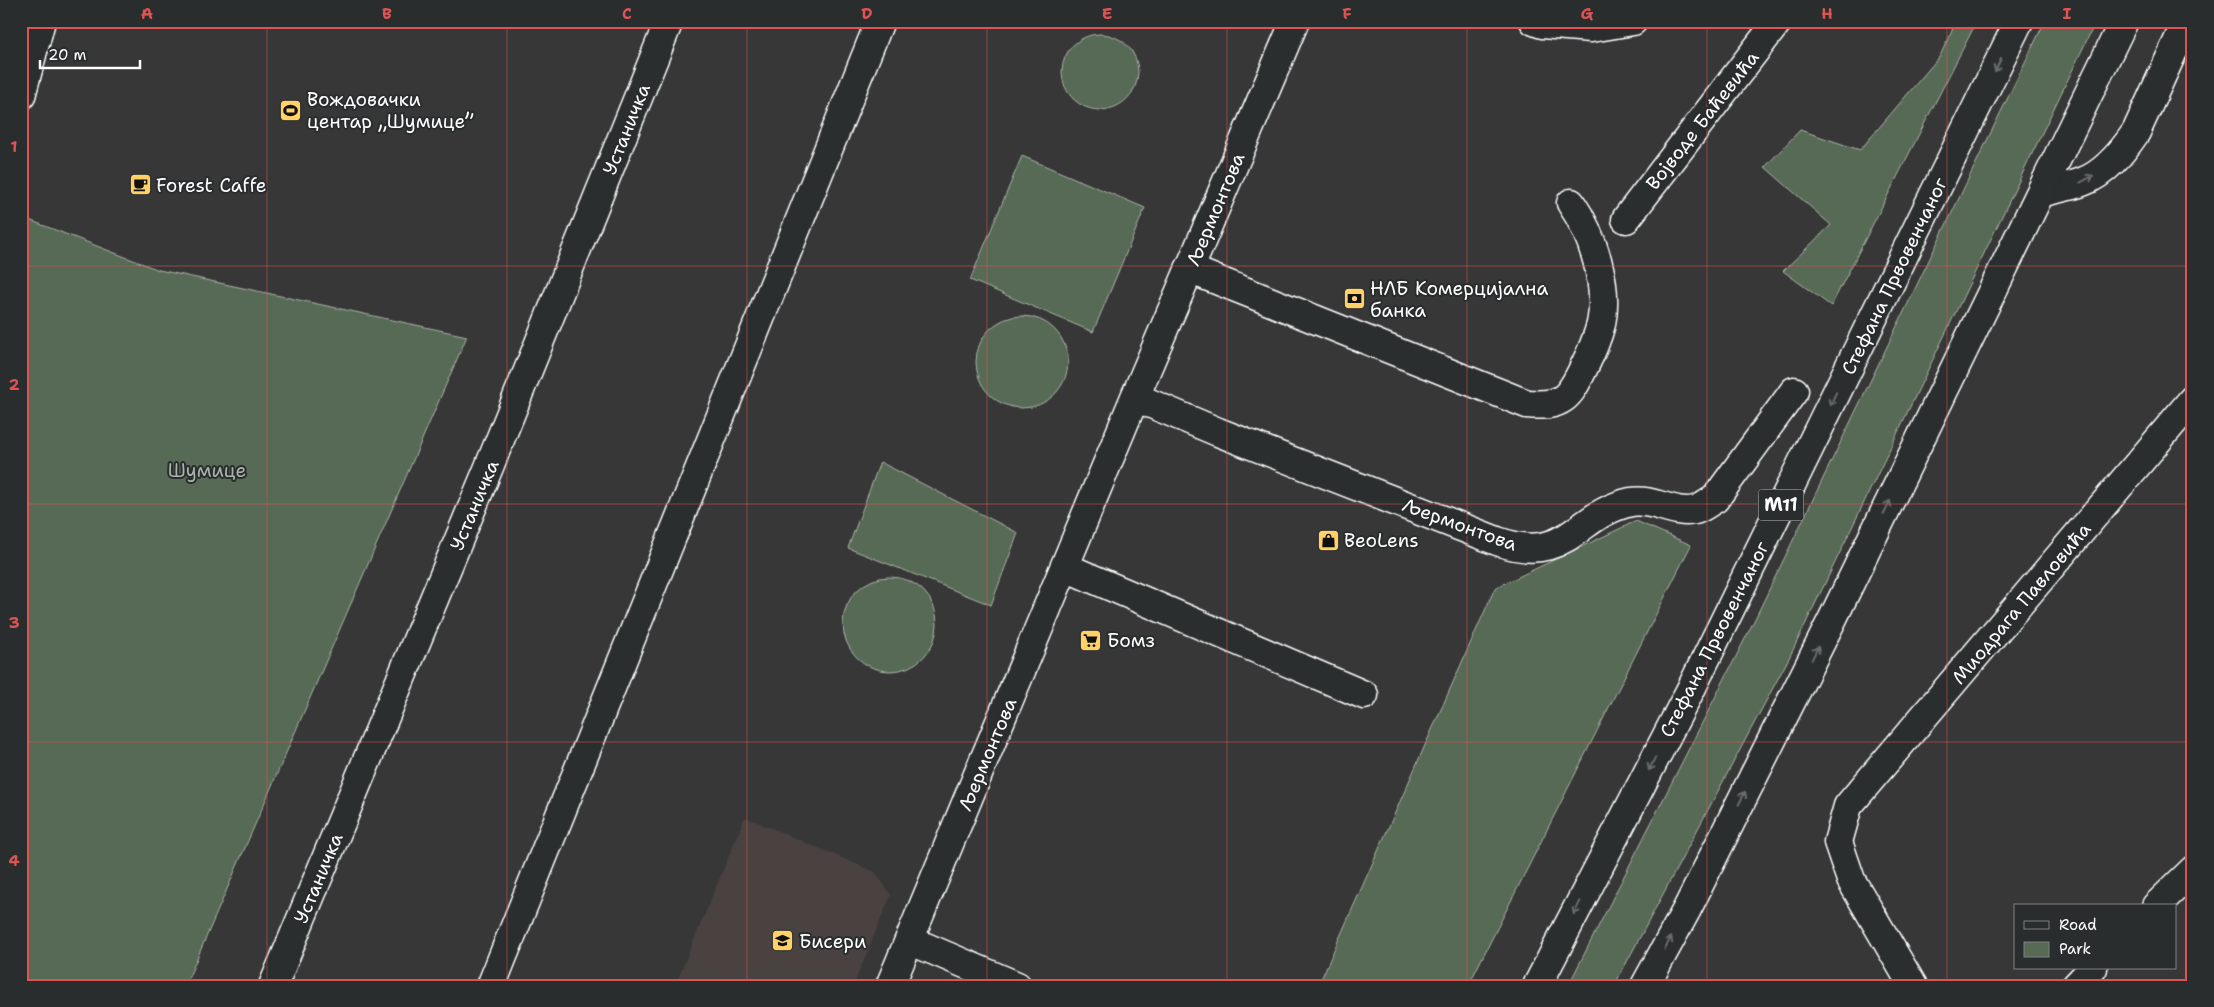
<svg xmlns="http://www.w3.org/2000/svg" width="2214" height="1007" font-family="'Shantell Sans',sans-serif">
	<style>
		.built { fill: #494341 }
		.green { fill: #576a54; stroke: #abb4aa }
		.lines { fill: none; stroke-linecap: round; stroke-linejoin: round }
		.minor-casing { stroke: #fff; stroke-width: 31 }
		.major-casing { stroke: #fff; stroke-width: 31 }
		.highway-casing { stroke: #fff; stroke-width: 31 }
		.minor { stroke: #2a2d2e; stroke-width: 28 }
		.major { stroke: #2a2d2e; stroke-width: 28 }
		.highway { stroke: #2a2d2e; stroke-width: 28 }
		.oneway { stroke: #6a6c6d }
		.grid { fill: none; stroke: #de5353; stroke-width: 1; stroke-opacity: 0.55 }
		.labels { text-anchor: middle; stroke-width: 4; stroke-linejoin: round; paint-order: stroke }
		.shield { fill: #2a2d2e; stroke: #bfc0c0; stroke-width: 1 }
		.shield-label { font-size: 18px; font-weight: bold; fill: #fff }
		.poi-label { font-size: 19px; fill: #fff; stroke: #2a2d2e; text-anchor: start }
		.street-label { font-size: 19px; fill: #fff; stroke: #2a2d2e }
		.park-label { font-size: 19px; fill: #abb4aa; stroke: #2a2d2e }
		.neatline { fill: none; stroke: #de5353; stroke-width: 2 }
		.grid-label { font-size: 16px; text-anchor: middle; font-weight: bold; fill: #de5353 }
	</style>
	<rect width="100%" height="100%" fill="#383737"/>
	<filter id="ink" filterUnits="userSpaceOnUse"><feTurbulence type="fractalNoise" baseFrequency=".02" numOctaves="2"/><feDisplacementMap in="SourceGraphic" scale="10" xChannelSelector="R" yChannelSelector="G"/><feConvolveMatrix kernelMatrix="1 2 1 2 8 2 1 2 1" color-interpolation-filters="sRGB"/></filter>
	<g filter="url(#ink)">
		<!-- built -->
		<path class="built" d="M745,817L875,872L891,895L853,986H675Z"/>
		<!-- green -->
		<path class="green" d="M1956,21H1977L1831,306L1783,271L1831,225L1765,167L1800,130L1860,150L1940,56Z
			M2045,21H2096L1790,656L1614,986H1568L1751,627Z
			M1062 72a38 38 0 1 1 76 0a38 38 0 1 1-76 0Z
			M1022,156L1145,208L1093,332L970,280Z
			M21,214L24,218L159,270L467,336L185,986H21Z
			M976 362a46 46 0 1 1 92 0a46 46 0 1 1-92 0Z
			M880,462L1018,533L991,605L848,548Z
			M1636,521L1691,545L1468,986H1318L1495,588Z
			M843 624a47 47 0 1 1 94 0a47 47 0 1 1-94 0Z"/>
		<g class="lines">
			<defs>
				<path id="minor" d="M1534,21L1542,24L1591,28L1633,21
					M21,96L41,21
					M2041,193C2054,189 2069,187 2082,182C2105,174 2123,151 2136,132L2187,21
					M1626,219L1778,21
					M1189,269L1527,404C1563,407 1569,398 1584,367C1591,353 1597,339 1601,324C1609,285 1593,235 1571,203
					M1135,397L1218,432L1497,541C1568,566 1575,514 1631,502C1654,498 1673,515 1695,510C1701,509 1709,502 1715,499L1794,391
					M1065,567L1364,695
					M2156,906L2193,870
					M909,940L1017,986
					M491,986L880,21
					M890,986L1135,397L1295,21
					M1913,986L1851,880L1838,842L1848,806L2193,399
					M2076,986L2093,968"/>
				<path id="major" d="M273,986L489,467L669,21"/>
				<path id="highway" d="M1537,986L1691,689L2019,21
					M1645,986L1687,909L1833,618L2124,21"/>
			</defs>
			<!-- minor casing -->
			<use href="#minor" class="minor-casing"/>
			<!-- major casing -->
			<use href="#major" class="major-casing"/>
			<!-- highway casing -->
			<use href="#highway" class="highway-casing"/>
			<!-- minor -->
			<use href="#minor" class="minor"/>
			<!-- major -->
			<use href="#major" class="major"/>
			<!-- highway -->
			<use href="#highway" class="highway"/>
		</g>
		<!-- one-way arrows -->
		<defs><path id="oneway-shaft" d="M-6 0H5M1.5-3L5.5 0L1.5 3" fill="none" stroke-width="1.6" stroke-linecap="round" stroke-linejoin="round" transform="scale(1.25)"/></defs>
		<g class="oneway">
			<use href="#oneway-shaft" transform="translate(1998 65) rotate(116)"/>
			<use href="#oneway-shaft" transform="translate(2087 179) rotate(-28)"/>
			<use href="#oneway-shaft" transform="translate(1833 399) rotate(116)"/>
			<use href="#oneway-shaft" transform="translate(1887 507) rotate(-64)"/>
			<use href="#oneway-shaft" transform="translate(1815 653) rotate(-63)"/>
			<use href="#oneway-shaft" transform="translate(1652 764) rotate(117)"/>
			<use href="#oneway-shaft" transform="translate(1742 798) rotate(-63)"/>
			<use href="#oneway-shaft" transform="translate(1577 908) rotate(117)"/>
			<use href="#oneway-shaft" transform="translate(1668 943) rotate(-61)"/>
		</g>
	</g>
	<!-- grid -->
	<path class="grid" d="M267,21V986M507,21V986M747,21V986M987,21V986M1227,21V986M1467,21V986M1707,21V986M1947,21V986M21,266H2193M21,504H2193M21,742H2193"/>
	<!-- icons -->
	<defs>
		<symbol id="stadium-square" viewBox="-11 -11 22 22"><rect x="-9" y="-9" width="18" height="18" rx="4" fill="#ffd166" stroke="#2a2d2e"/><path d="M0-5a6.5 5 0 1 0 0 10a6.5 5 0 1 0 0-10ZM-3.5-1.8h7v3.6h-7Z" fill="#111"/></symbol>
		<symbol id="cafe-square" viewBox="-11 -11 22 22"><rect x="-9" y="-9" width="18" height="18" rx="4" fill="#ffd166" stroke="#2a2d2e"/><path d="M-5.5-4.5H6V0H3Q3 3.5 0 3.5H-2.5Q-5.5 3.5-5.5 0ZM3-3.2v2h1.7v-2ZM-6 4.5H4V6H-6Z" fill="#111"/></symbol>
		<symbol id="bank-square" viewBox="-11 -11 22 22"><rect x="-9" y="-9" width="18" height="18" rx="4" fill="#ffd166" stroke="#2a2d2e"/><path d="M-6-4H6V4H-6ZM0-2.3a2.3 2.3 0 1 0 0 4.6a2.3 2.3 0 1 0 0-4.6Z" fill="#111"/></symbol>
		<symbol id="shop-square" viewBox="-11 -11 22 22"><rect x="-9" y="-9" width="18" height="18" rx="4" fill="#ffd166" stroke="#2a2d2e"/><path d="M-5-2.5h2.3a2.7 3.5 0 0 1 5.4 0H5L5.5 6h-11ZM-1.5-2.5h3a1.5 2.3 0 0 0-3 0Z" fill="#111"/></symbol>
		<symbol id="supermarket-square" viewBox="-11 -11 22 22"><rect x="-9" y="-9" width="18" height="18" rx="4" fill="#ffd166" stroke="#2a2d2e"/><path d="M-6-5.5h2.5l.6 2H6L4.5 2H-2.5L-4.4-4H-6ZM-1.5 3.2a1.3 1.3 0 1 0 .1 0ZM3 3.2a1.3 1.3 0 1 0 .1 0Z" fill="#111"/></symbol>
		<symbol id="school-square" viewBox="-11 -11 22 22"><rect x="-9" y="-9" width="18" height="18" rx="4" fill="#ffd166" stroke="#2a2d2e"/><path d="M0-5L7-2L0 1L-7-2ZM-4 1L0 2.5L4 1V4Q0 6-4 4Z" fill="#111"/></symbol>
	</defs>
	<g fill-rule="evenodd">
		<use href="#stadium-square" x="278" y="98" width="25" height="25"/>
		<use href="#cafe-square" x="128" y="172" width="25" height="25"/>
		<use href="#bank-square" x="1342" y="286" width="25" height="25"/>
		<use href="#shop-square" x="1316" y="528" width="25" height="25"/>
		<use href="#supermarket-square" x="1078" y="628" width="25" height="25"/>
		<use href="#school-square" x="770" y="928" width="25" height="25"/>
	</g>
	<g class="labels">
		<!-- shield labels -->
		<rect class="shield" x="1758.5" y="489.5" width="45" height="31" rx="4"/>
		<g class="shield-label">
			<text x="1781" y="511">M11</text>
		</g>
		<!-- poi labels -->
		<g class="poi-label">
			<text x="307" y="106">Вождовачки<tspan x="307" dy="22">центар „Шумице”</tspan></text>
			<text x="156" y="192">Forest Caffe</text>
			<text x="1370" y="295">НЛБ Комерцијална<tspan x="1370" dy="22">банка</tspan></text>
			<text x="1344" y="547">BeoLens</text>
			<text x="1107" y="647">Бомз</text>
			<text x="799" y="948">Бисери</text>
		</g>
		<!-- street labels -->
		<g class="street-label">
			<text transform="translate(1702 120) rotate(-52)" y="7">Војводе Баћевића</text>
			<text transform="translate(626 129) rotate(-68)" y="7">Устаничка</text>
			<text transform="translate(1215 209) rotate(-67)" y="7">Љермонтова</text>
			<text transform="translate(1894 276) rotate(-64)" y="7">Стефана Првовенчаног</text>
			<text transform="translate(474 505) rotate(-67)" y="7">Устаничка</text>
			<text transform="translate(1460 524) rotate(20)" y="7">Љермонтова</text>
			<text transform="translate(2021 603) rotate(-50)" y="7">Миодрага Павловића</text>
			<text transform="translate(1714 639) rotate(-63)" y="7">Стефана Првовенчаног</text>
			<text transform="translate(987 754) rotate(-67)" y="7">Љермонтова</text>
			<text transform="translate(318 878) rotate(-67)" y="7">Устаничка</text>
		</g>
		<!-- park labels -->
		<g class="park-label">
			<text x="207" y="477">Шумице</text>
		</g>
	</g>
	<!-- margin -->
	<rect width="2214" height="1007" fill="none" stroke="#2a2d2e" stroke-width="55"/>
	<!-- legend -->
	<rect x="2014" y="904" width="162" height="65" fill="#2a2d2e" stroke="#7f8182"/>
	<rect x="2024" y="921" width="25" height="8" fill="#2a2d2e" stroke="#7f8182"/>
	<text x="2059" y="930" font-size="15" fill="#ffffff">Road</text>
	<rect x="2024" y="942" width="25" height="15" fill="#576a54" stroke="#7f8182"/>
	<text x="2059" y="954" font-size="15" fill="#ffffff">Park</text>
	<!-- scale -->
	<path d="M40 60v8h100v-8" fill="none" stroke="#ffffff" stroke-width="2.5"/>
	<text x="48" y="60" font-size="15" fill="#ffffff" stroke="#2a2d2e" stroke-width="4" paint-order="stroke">20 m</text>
	<rect x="28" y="28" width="2158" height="952" class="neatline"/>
	<g class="grid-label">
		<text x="147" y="19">A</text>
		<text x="387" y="19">B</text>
		<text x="627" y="19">C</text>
		<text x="867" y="19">D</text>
		<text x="1107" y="19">E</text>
		<text x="1347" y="19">F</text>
		<text x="1587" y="19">G</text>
		<text x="1827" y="19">H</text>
		<text x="2067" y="19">I</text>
		<text x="14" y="152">1</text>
		<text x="14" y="390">2</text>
		<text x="14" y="628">3</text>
		<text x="14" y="866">4</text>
	</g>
</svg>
